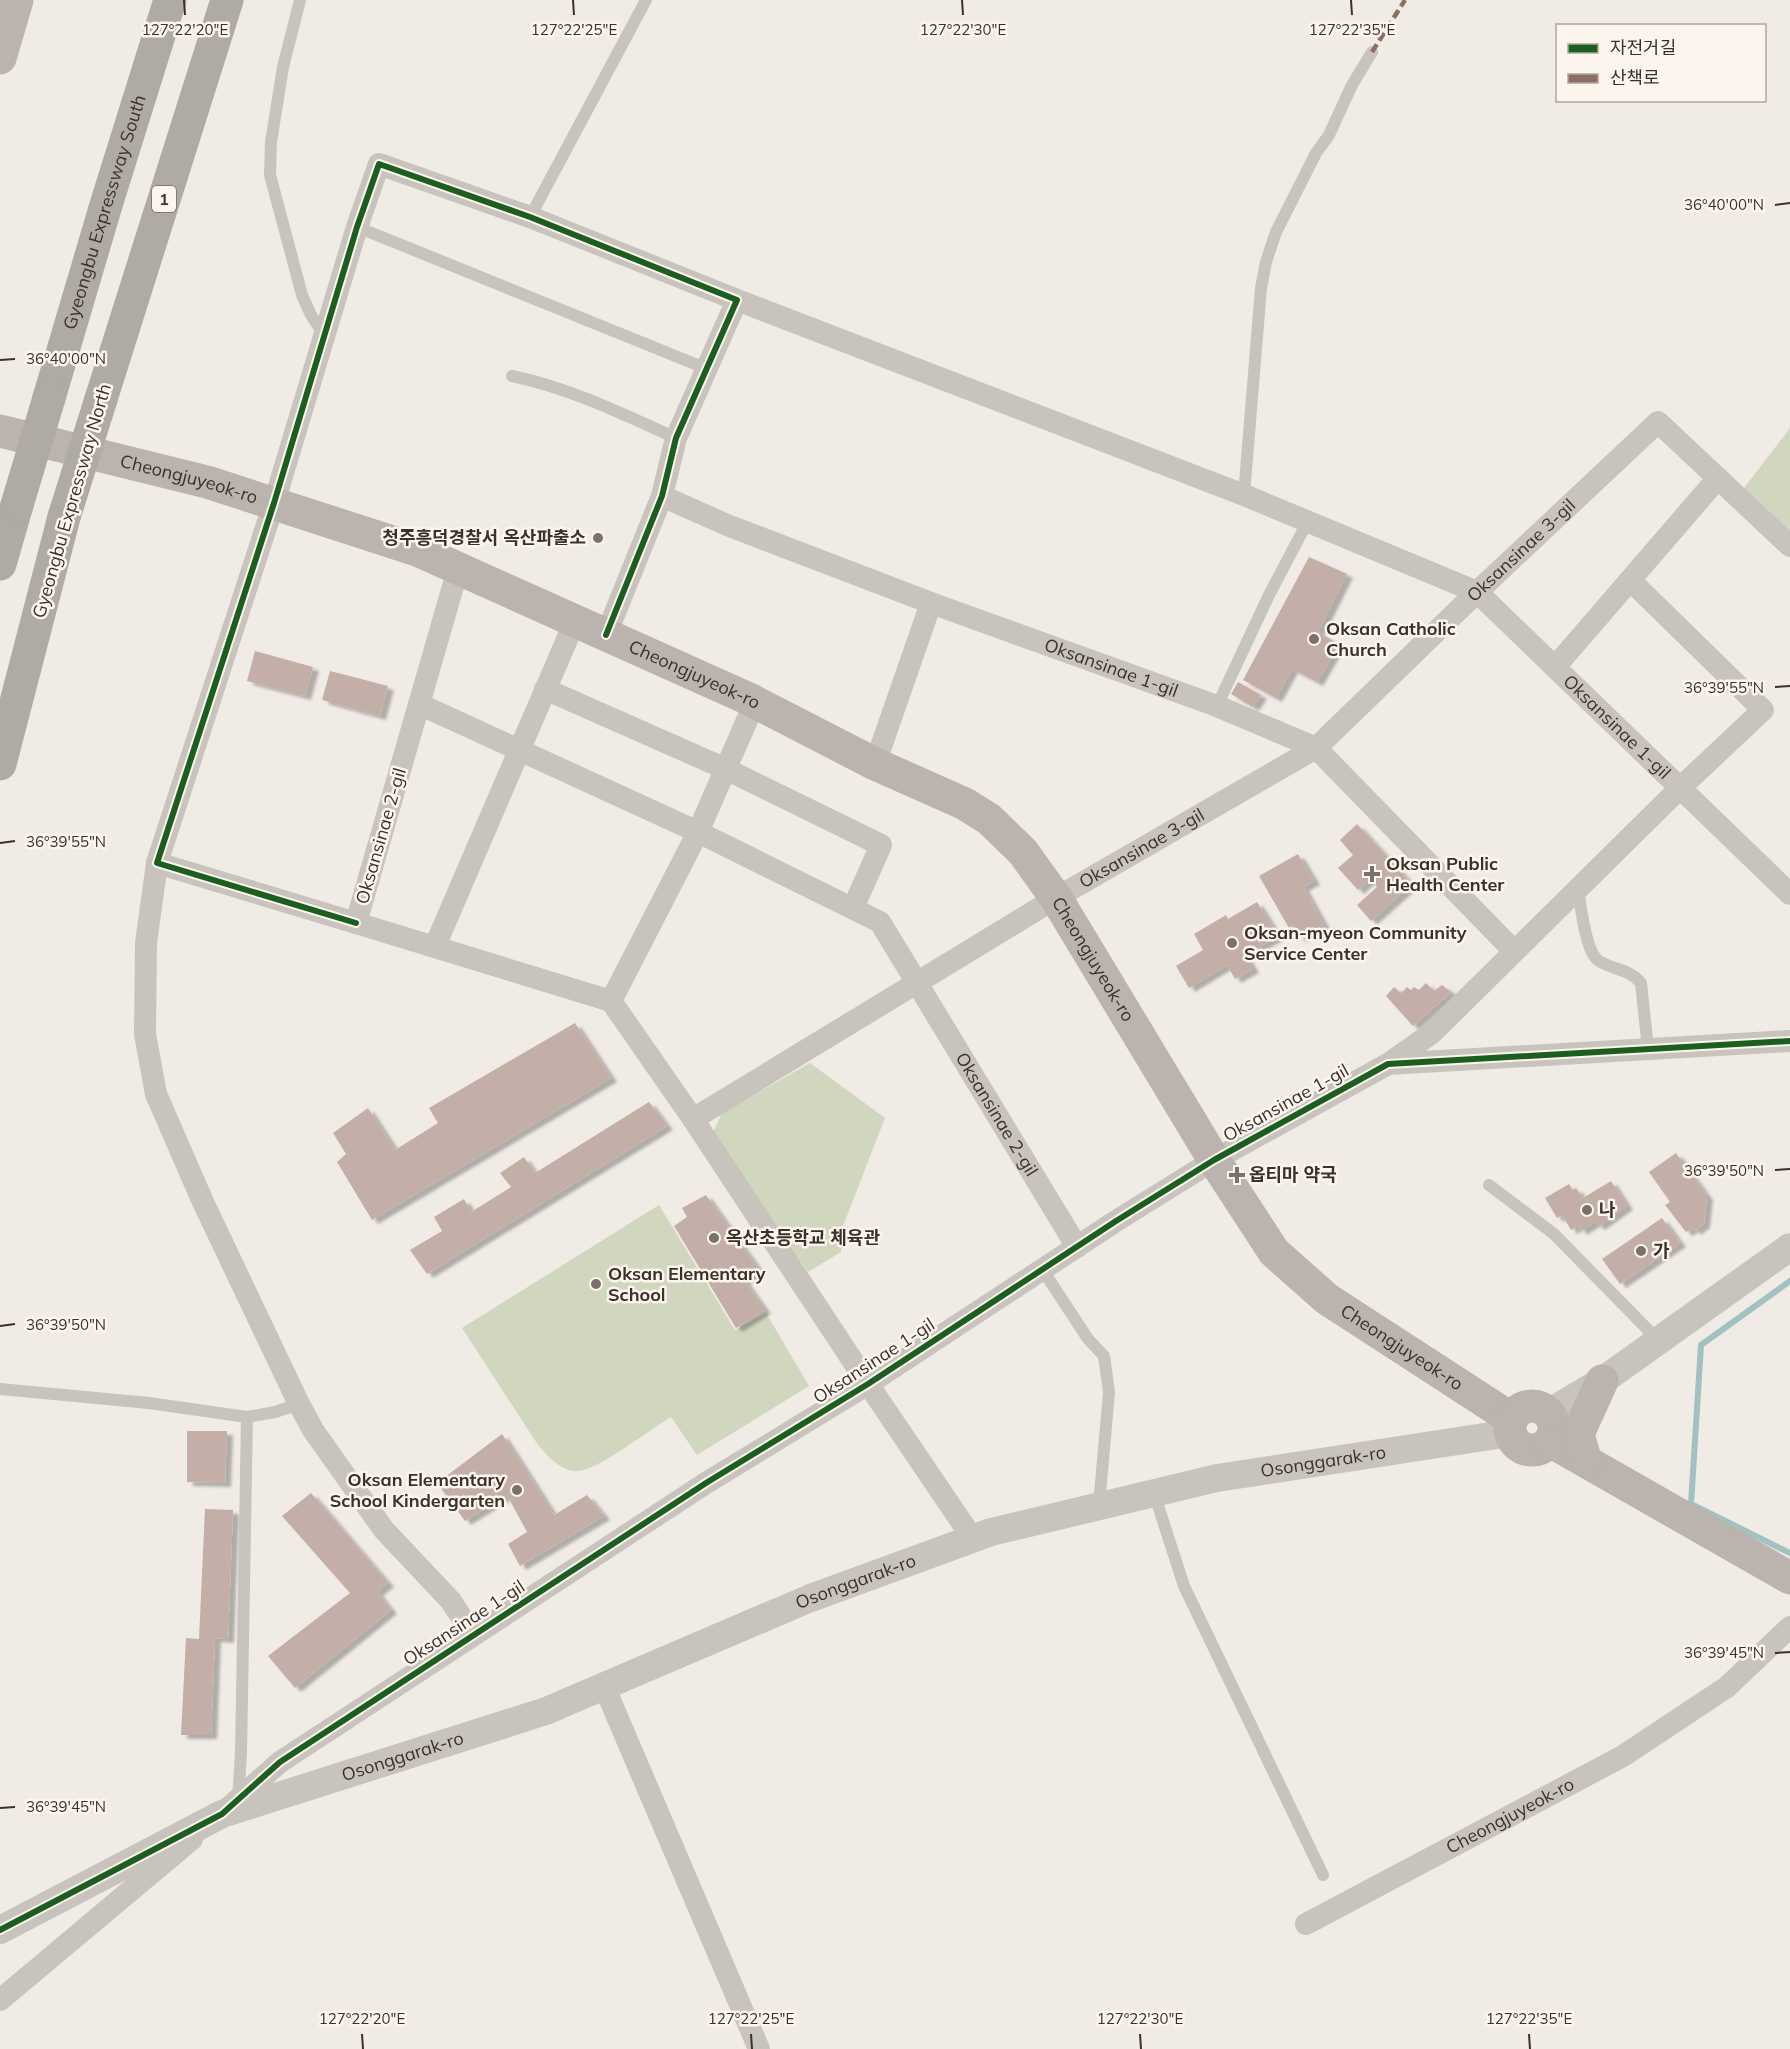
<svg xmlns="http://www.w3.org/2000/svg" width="1790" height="2049" font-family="Mulish,'Noto Sans KR',sans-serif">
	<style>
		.green { fill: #d1d6bf }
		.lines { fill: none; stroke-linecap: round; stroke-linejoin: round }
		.stream { stroke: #a1c2c1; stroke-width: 6 }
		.building { fill: #c3afa7; filter: url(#shadow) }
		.service { stroke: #c9c3be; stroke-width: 12 }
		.minor { stroke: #c9c3be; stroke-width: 22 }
		.tertiary { stroke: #c9c3be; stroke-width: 28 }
		.secondary { stroke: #bab3ae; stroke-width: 33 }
		.motorway { stroke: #afaaa4; stroke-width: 33 }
		.motorway-bridge { stroke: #afaaa4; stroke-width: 33 }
		.quiet { stroke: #8d6e63; stroke-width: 4.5; stroke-dasharray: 9 4.5; stroke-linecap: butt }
		.cycleway-casing { stroke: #fbf5ee; stroke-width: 10 }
		.cycleway { stroke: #1b5e20; stroke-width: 6 }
		.ticks { fill: none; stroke: #3b302b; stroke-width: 2 }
		.poi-dot { fill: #7a716c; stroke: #fbf5ee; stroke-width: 2 }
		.labels { text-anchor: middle; stroke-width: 5; stroke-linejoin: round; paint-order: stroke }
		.shield { fill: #fbf5ee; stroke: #756b66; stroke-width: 1.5 }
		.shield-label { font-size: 16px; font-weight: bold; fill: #3b302b }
		.street-label { font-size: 18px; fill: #3b302b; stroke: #fbf5ee }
		.poi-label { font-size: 18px; font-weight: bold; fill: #3b302b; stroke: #fbf5ee; text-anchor: start }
		.ticks-label { font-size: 15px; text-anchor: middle; fill: #3b302b; stroke: #fbf5ee; stroke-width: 5; stroke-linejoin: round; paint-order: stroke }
	</style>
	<defs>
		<filter id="shadow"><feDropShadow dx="6" dy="4" stdDeviation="1.5" flood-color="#0004"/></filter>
	</defs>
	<rect width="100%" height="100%" fill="#f0ebe5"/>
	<!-- green -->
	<path class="green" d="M1790,428V545L1738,496Z
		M810,1063L885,1118L843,1226L841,1252L808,1272L712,1135L722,1113Z
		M659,1205L735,1330L766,1313L809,1386L697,1455L671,1417C651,1429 599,1469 579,1471C563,1473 547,1456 538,1445L462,1328Z"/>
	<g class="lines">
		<!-- stream -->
		<path class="stream" d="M1790,1281L1701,1345L1691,1504L1790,1553"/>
	</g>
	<!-- building -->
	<path class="building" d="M1309,557L1347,574L1318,632L1339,644L1317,682L1292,669L1276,698L1243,680Z
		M255,651L313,667L305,696L247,681Z
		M330,671L388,686L380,716L322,700Z
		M1238,682L1261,695L1253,707L1231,694Z
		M1357,824L1412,884L1371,921L1357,905L1377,887L1370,879L1358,890L1338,868L1353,855L1340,840Z
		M1298,854L1314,881L1303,887L1324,925L1300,938L1293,925L1289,928L1259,876Z
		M1257,902L1278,936L1245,955L1253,969L1235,979L1227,965L1189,988L1176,966L1203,950L1194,934L1226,915L1228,919Z
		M1426,983L1434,991L1442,985L1451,992L1413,1026L1386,996L1394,987L1401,993L1407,987L1411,990L1414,987L1419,990Z
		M575,1023L611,1078L372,1220L337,1162L346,1154L333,1133L368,1108L395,1150L438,1123L429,1108Z
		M649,1102L667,1126L427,1274L410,1250L442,1231L434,1217L464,1199L471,1212L511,1187L500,1173L524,1157L535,1173Z
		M1676,1153L1707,1196L1704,1224L1695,1231L1693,1228L1686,1232L1665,1205L1670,1202L1649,1172Z
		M1611,1181L1627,1206L1599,1226L1595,1222L1581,1231L1578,1226L1571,1230L1562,1215L1557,1218L1545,1198L1569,1184L1573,1190L1576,1188L1583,1198Z
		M706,1195L759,1270L744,1280L765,1310L736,1328L674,1226L687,1217L682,1208Z
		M1662,1218L1680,1243L1620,1284L1602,1259Z
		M187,1431H227L225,1483L187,1482Z
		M502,1434L554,1515L587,1495L604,1516L520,1566L508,1544L527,1532L507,1495L465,1521L437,1483Z
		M311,1493L388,1583L377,1592L391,1610L295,1688L268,1656L350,1593L282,1516Z
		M205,1509L233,1510L228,1639L215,1638L211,1735H181L186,1638L199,1639Z"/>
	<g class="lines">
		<!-- service -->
		<path class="service" d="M300,0L283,67L271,142L270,175L302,295L311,315L324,335
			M530,217L646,0
			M357,227L705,368
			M512,376C570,388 622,414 676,438
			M1244,495L1261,288L1266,262L1276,232L1316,153L1329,135L1352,85L1372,52
			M1217,706L1269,595L1308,521
			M1578,889C1581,906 1585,952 1599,961C1613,970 1630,969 1641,983L1648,1049
			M1489,1185L1554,1234L1659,1341
			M1042,1269L1088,1339L1104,1356L1109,1392L1099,1505
			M0,1389L149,1403L247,1417L275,1412L299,1404
			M1154,1493L1184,1586L1323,1875
			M238,1800L241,1753L247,1417"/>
		<!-- minor -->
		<g class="minor">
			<path id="s1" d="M737,300L1244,495L1477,592L1790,894"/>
			<path d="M662,496L727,525L931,603"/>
			<path d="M458,569L356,923L611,1001L693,1119L868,1384L973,1539"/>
			<path d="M1555,667L1718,478"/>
			<path d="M545,689L726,769L881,845L853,908"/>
			<path id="s2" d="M419,704L698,832L880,922L1077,1247"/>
			<path id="s3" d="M875,764L931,603L1217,706L1316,748L1514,951"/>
			<path d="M157,863L146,943L145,1034L156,1094L203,1202L299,1404L313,1430L384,1530L451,1601L473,1635"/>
			<path d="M356,923L157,863L274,503L357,227L379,164L530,217L737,300L676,438L662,496L606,635"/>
			<path d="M435,946L575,621"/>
			<path d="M611,1001L698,832L755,702"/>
			<path d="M1388,1064L1432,1033L1680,788L1763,710L1630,580"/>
			<path id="s4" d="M693,1119L1056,898L1316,748L1477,592L1658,422L1790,546"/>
			<path d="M604,1686L759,2049"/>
			<path d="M226,1810L280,1762L706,1483L868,1384L1116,1221L1214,1160L1388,1064L1790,1041"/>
			<path id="s5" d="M1306,1924L1623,1756L1727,1687L1790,1627"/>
			<path d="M0,2000L192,1839"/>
		</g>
		<!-- tertiary -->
		<g class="tertiary">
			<path d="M1548,1413L1602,1381L1790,1247"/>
			<path id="s6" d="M0,1930L222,1814L546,1711L808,1599L991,1532L1217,1478L1510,1433"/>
		</g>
		<!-- secondary -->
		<g class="secondary">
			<path d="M0,58L17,0"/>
			<path id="s7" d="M0,431L207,482L417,550L749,699L875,764L965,804L989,819L1023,852L1056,898L1214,1160L1274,1252L1327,1299L1512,1419"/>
			<circle cx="1532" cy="1428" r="22"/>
			<path d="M1550,1441L1790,1578"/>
			<path d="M1585,1459L1578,1434L1602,1381"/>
		</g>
		<!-- motorway -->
		<g class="motorway">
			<path id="s8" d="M49,398L106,205L170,0"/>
			<path d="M101,399L227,0"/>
			<path d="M0,564L17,505"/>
			<path d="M0,764L64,517"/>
		</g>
		<!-- motorway-bridge -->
		<path class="motorway-bridge" d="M17,505L49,398
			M64,517L101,399"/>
		<!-- quiet -->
		<path class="quiet" d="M1372,52L1405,0"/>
		<defs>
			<path id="cycleway" d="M356,923L157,863L274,503L357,227L379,164L530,217L737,300L676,438L662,496L606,635
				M0,1930L222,1814L280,1762L706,1483L868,1384L1116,1221L1214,1160L1388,1064L1790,1041"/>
		</defs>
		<!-- cycleway casing -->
		<use href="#cycleway" class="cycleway-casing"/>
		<!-- cycleway -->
		<use href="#cycleway" class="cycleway"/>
	</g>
	<!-- ticks -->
	<path class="ticks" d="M184,0L185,15M573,0L574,15M962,0L963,15M1351,0L1352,15M1775,205L1790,203M0,360L15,359M1775,687L1790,686M0,843L15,841M1775,1170L1790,1169M0,1326L15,1324M1775,1653L1790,1652M0,1808L15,1807M362,2034L363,2049M751,2034L752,2049M1140,2034L1141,2049M1529,2034L1530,2049"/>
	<!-- markers -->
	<g class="poi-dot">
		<circle cx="598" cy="538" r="6"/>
		<circle cx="1314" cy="639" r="6"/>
		<path d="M1369 865h6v6h6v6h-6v6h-6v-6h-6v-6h6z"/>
		<circle cx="1232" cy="943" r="6"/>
		<path d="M1234 1166h6v6h6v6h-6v6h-6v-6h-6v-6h6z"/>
		<circle cx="1587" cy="1210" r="6"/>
		<circle cx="714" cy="1238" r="6"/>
		<circle cx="1641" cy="1251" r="6"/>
		<circle cx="596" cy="1284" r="6"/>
		<circle cx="517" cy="1490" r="6"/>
	</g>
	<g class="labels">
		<!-- shield labels -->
		<rect class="shield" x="152" y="186" width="24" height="26" rx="4.5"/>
		<g class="shield-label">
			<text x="164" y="205">1</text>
		</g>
		<!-- street labels -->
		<g class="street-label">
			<text dy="6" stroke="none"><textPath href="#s8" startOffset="194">Gyeongbu Expressway South</textPath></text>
			<text dy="6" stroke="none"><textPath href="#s7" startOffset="195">Cheongjuyeok-ro</textPath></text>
			<text transform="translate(72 501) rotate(-74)" y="6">Gyeongbu Expressway North</text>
			<text dy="6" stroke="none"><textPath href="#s4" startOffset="1010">Oksansinae 3-gil</textPath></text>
			<text dy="6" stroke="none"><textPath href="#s3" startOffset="362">Oksansinae 1-gil</textPath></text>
			<text dy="6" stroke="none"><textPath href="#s7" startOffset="738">Cheongjuyeok-ro</textPath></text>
			<text dy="6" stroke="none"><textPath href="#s1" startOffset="990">Oksansinae 1-gil</textPath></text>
			<text transform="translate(381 836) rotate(-74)" y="6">Oksansinae 2-gil</text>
			<text dy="6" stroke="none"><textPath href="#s4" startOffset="524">Oksansinae 3-gil</textPath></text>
			<text dy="6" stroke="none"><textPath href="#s7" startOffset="1242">Cheongjuyeok-ro</textPath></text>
			<text transform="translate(1286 1103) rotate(-29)" y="6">Oksansinae 1-gil</text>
			<text dy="6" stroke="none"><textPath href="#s2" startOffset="735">Oksansinae 2-gil</textPath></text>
			<text dy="6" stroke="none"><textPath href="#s7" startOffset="1746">Cheongjuyeok-ro</textPath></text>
			<text transform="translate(874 1361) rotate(-33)" y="6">Oksansinae 1-gil</text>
			<text dy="6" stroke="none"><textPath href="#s6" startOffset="1410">Osonggarak-ro</textPath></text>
			<text dy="6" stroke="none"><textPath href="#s6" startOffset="926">Osonggarak-ro</textPath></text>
			<text transform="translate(464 1623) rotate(-33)" y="6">Oksansinae 1-gil</text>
			<text dy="6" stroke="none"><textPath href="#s6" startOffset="440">Osonggarak-ro</textPath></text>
			<text dy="6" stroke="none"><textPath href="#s5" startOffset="231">Cheongjuyeok-ro</textPath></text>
		</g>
		<!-- poi labels -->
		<g class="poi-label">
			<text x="586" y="544" text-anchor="end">청주흥덕경찰서 옥산파출소</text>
			<text x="1326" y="635">Oksan Catholic<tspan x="1326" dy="21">Church</tspan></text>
			<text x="1386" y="870">Oksan Public<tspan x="1386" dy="21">Health Center</tspan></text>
			<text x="1244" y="939">Oksan-myeon Community<tspan x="1244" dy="21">Service Center</tspan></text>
			<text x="1249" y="1181">옵티마 약국</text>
			<text x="1599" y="1216">나</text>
			<text x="726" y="1244">옥산초등학교 체육관</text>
			<text x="1653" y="1257">가</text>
			<text x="608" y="1280">Oksan Elementary<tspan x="608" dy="21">School</tspan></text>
			<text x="505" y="1486" text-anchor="end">Oksan Elementary<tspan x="505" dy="21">School Kindergarten</tspan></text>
		</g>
	</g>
	<g class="ticks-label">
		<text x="185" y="35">127°22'20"E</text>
		<text x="574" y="35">127°22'25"E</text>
		<text x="963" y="35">127°22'30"E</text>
		<text x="1352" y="35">127°22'35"E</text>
		<text x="1724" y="210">36°40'00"N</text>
		<text x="66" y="364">36°40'00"N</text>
		<text x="1724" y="693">36°39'55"N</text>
		<text x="66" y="847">36°39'55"N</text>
		<text x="1724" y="1176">36°39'50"N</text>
		<text x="66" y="1330">36°39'50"N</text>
		<text x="1724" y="1658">36°39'45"N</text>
		<text x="66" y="1812">36°39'45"N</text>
		<text x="362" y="2024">127°22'20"E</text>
		<text x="751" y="2024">127°22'25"E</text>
		<text x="1140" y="2024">127°22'30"E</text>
		<text x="1529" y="2024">127°22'35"E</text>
	</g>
	<!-- legend -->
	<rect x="1556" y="24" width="210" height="78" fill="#fbf5ee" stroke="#aea6a0" stroke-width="1.5"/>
	<rect x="1568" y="44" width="30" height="9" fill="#1b5e20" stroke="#aea6a0" stroke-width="1.5"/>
	<text x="1610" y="54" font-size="18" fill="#3b302b">자전거길</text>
	<rect x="1568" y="74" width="30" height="9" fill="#8d6e63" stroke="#aea6a0" stroke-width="1.5"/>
	<text x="1610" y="84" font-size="18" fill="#3b302b">산책로</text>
</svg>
